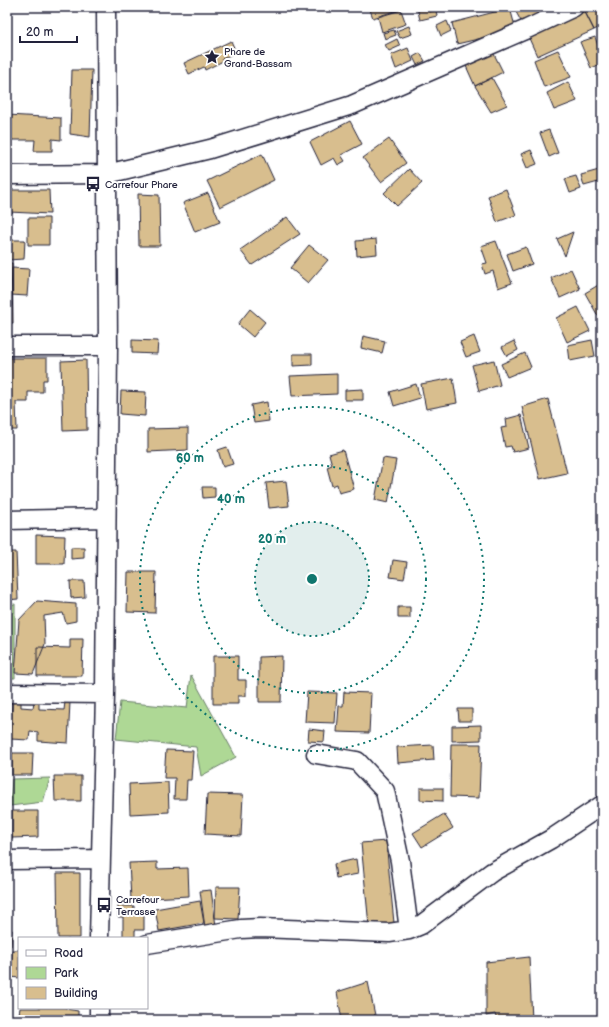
<svg xmlns="http://www.w3.org/2000/svg" width="609" height="1027" font-family="'Balsamiq Sans',sans-serif">
	<style>
		.green { fill: #aed895; stroke: #687d68 }
		.building { fill: #d8be8e; stroke: #22223b }
		.lines { fill: none; stroke-linecap: round; stroke-linejoin: round }
		.street-casing { stroke: #22223b; stroke-width: 21 }
		.street { stroke: #fff; stroke-width: 18 }
		.ring { fill: none; stroke: #0f766e; stroke-width: 2; stroke-dasharray: 2 4 }
		.labels { text-anchor: middle; stroke-width: 4; stroke-linejoin: round; paint-order: stroke }
		.poi-label { font-size: 10px; fill: #22223b; stroke: #fff; text-anchor: start }
		.centre { fill: #0f766e; stroke: #fff; stroke-width: 2 }
		.ring-label { font-size: 12px; text-anchor: middle; font-weight: bold; fill: #0f766e; stroke: #fff; stroke-width: 4; stroke-linejoin: round; paint-order: stroke }
	</style>
	<rect width="100%" height="100%" fill="#fff"/>
	<filter id="ink" filterUnits="userSpaceOnUse"><feTurbulence type="fractalNoise" baseFrequency=".025" numOctaves="2"/><feDisplacementMap in="SourceGraphic" scale="8" xChannelSelector="R" yChannelSelector="G"/><feConvolveMatrix kernelMatrix="1 2 1 2 8 2 1 2 1" color-interpolation-filters="sRGB"/></filter>
	<g filter="url(#ink)">
		<!-- green -->
		<path class="green" d="M15,604V678H7V605Z
			M191,675L236,757L201,776L196,747L116,739L120,702L187,708Z
			M50,778L43,802L10,806L12,779Z"/>
		<!-- building -->
		<path class="building" d="M369,7H400L401,9L373,18Z
			M417,7H428L429,12L436,10L437,16L420,20Z
			M526,7H561L523,25L516,12Z
			M591,7H602V26L594,30L584,10Z
			M510,8L516,30L457,44L452,23Z
			M401,10L406,24L382,32L378,17Z
			M584,10L594,30L537,56L528,36Z
			M447,21L451,31L441,36L437,26Z
			M409,26L412,34L400,38L396,31Z
			M394,30L396,35L385,39L383,33Z
			M595,37L602,57V64L591,68L580,42Z
			M397,39L400,46L389,51L385,45Z
			M231,41L236,52L222,59L223,61L205,70L204,67L189,74L184,63Z
			M408,48L413,61L396,69L391,55Z
			M558,50L571,77L544,87L534,60Z
			M493,52L503,72L475,86L466,66Z
			M420,53L425,61L417,65L413,57Z
			M72,70H92L90,137L70,134Z
			M492,78L507,105L491,112L475,86Z
			M568,82L577,101L554,110L547,93Z
			M7,115L61,118V140L52,139V151H34L35,140H7Z
			M350,121L362,144L341,155L345,161L338,165L334,158L321,165L310,142Z
			M549,130L558,153L549,157L540,133Z
			M389,139L406,163L381,182L363,158Z
			M531,150L537,164L527,168L521,154Z
			M262,154L274,180L220,207L207,181Z
			M409,169L422,183L397,206L384,193Z
			M599,170L602,181L584,186L581,175Z
			M576,176L581,189L570,193L565,179Z
			M506,189L516,215L497,222L488,196Z
			M7,190H49L50,214L9,212L10,219L7,218Z
			M208,193L220,222L195,232L183,203Z
			M138,194L159,195L160,246H139Z
			M287,217L300,234L252,265L240,250Z
			M28,218H49V245H28Z
			M573,232L565,256L557,239Z
			M376,239L377,254L357,256L356,241Z
			M7,240H25L24,259L7,260Z
			M496,241L512,283L498,288L493,271L485,274L482,264L487,263L481,246Z
			M309,245L328,260L308,283L290,268Z
			M526,247L532,264L513,271L507,254Z
			M7,263H12L13,323H7Z
			M12,268L29,269L27,296L11,295Z
			M571,269L580,289L560,298L551,278Z
			M600,284L602,289V313L598,316L585,293Z
			M578,307L590,331L567,342L556,318Z
			M250,309L265,322L253,337L238,324Z
			M363,336L385,341L382,353L361,348Z
			M474,336L480,352L466,357L460,342Z
			M132,340L158,341L157,354L132,353Z
			M592,340L595,356L570,361L568,345Z
			M514,341L518,350L507,356L502,347Z
			M525,353L531,367L507,377L501,364Z
			M293,354H312V365L293,366Z
			M7,358H47V380H43V392H28V402H16L17,430H7Z
			M86,360L87,430L63,431L61,361Z
			M494,360L500,385L479,391L472,365Z
			M337,374V394L292,396L290,376Z
			M453,378L457,403L426,409L421,384Z
			M416,384L420,398L394,406L390,392Z
			M363,389V400H345V390Z
			M121,391L146,392L145,416L120,414Z
			M548,399L567,473L540,479L522,407Z
			M267,402L269,421L254,423L251,405Z
			M521,415L529,448L513,452L511,446L505,447L501,428L507,427L506,419Z
			M188,428V450L148,452V429Z
			M227,447L233,464L223,467L218,450Z
			M343,450L354,489L339,493L337,484L332,486L327,467L332,465L329,454Z
			M383,458L396,460L388,503L375,500Z
			M286,481L289,506L269,508L266,483Z
			M202,487H215V497L203,498Z
			M36,535L65,536L64,564H36Z
			M71,547H84V558L71,559Z
			M7,552H16L18,599L7,600Z
			M393,560L407,562L404,579L390,577Z
			M128,572H156L155,613L127,612Z
			M70,581H84L85,597L71,598Z
			M37,601L76,604V621L66,623L63,613L44,616L45,644L33,674L15,673L19,620Z
			M398,607H410V618H398Z
			M70,639H83L82,676H37V647L70,648Z
			M213,656H238V680H246V696H238V704H213Z
			M282,656L281,702H259V657Z
			M307,692L337,693L335,723L305,722Z
			M344,692L371,693L369,733L337,732L339,706H343Z
			M12,701L21,702V707L33,708L34,702H39V709L64,710L65,702H70L68,743L38,741V732L30,731L29,740L10,739Z
			M458,709H472V721H459Z
			M481,725V740L452,741V726Z
			M309,729L325,731L324,742L308,741Z
			M451,744H481L479,798L450,797Z
			M433,745L434,760L398,763L397,747Z
			M166,750L193,751L191,780H187L186,799H174L175,778H164Z
			M12,753H33L32,775H12Z
			M54,776H81V801H55Z
			M168,782L169,812L130,814L129,784Z
			M420,788H443V801L420,800Z
			M207,794L243,795L241,836L205,834Z
			M12,811H38V837L12,838Z
			M444,814L453,828L422,847L413,833Z
			M386,841L394,923L369,926L361,843Z
			M356,859L358,874L336,878L334,864Z
			M157,862V869L188,868L189,896L131,899L129,863Z
			M57,873H80V938H58Z
			M216,887H240L238,919L215,918Z
			M211,890L216,926L205,928L200,891Z
			M200,901L204,923L159,931L155,909Z
			M118,906H134V914H144V930H135V937H123V917H118Z
			M7,930H12L11,946H7Z
			M12,950H19V978L11,977Z
			M529,957L532,1020H497L495,1014L486,1016V962Z
			M368,982L376,1020H342L337,992Z
			M20,1008H66V1009L78,1011V1020H44L19,1014Z"/>
		<g class="lines">
			<defs>
				<path id="street" d="M7,175L107,174L210,149L352,105L527,29L574,7
					M7,346H108
					M7,520L106,518
					M7,693L105,694
					M316,754L357,761L385,791L400,861L409,930
					M7,860L101,859
					M99,938L105,694L108,346L106,7
					M147,944L241,929L260,928L389,933L409,930L421,925L492,872L551,839L602,805
					M99,1008V1020"/>
			</defs>
			<!-- street casing -->
			<use href="#street" class="street-casing"/>
			<!-- street -->
			<use href="#street" class="street"/>
		</g>
	</g>
	<!-- distance rings -->
	<circle cx="312" cy="579" r="57" fill="#0f766e" fill-opacity=".12"/>
	<g class="ring">
		<circle cx="312" cy="579" r="57"/>
		<circle cx="312" cy="579" r="114"/>
		<circle cx="312" cy="579" r="172"/>
	</g>
	<!-- icons -->
	<defs>
		<symbol id="sight-bare" viewBox="-9 -9 18 18"><path d="M0-6L1.8-2.2L6-1.7L2.9 1.2L3.7 5.4L0 3.3L-3.7 5.4L-2.9 1.2L-6-1.7L-1.8-2.2Z" fill="#22223b" stroke="#fff" stroke-width="2.5" paint-order="stroke"/></symbol>
		<symbol id="bus-bare" viewBox="-9 -9 18 18"><path d="M-5-6H5V4H4V6H2V4H-2V6H-4V4H-5ZM-3.5-4V0h7V-4ZM-3.5 1.2v1.5H-2V1.2ZM2 1.2v1.5H3.5V1.2Z" fill="#22223b" stroke="#fff" stroke-width="2.5" paint-order="stroke"/></symbol>
	</defs>
	<g fill-rule="evenodd">
		<use href="#sight-bare" x="201" y="46" width="22" height="22"/>
		<use href="#bus-bare" x="82" y="173" width="22" height="22"/>
		<use href="#bus-bare" x="93" y="894" width="22" height="22"/>
	</g>
	<g class="labels">
		<!-- poi labels -->
		<g class="poi-label">
			<text x="224" y="55">Phare de<tspan x="224" dy="12">Grand-Bassam</tspan></text>
			<text x="105" y="188">Carrefour Phare</text>
			<text x="116" y="903">Carrefour<tspan x="116" dy="12">Terrasse</tspan></text>
		</g>
	</g>
	<circle cx="312" cy="579" r="6" class="centre"/>
	<g class="ring-label">
		<text x="190" y="462">60 m</text>
		<text x="231" y="503">40 m</text>
		<text x="272" y="543">20 m</text>
	</g>
	<!-- margin -->
	<rect width="609" height="1027" fill="none" stroke="#fff" stroke-width="24"/>
	<rect x="12" y="12" width="585" height="1003" fill="none" stroke="#22223b" stroke-width="1.5" filter="url(#ink)"/>
	<!-- legend -->
	<rect x="18" y="937" width="130" height="72" fill="#ffffff" stroke="#a7a7b1"/>
	<rect x="26" y="950" width="20" height="6" fill="#ffffff" stroke="#a7a7b1"/>
	<text x="54" y="957" font-size="12" fill="#22223b">Road</text>
	<rect x="26" y="967" width="20" height="12" fill="#aed895" stroke="#a7a7b1"/>
	<text x="54" y="977" font-size="12" fill="#22223b">Park</text>
	<rect x="26" y="987" width="20" height="12" fill="#d8be8e" stroke="#a7a7b1"/>
	<text x="54" y="997" font-size="12" fill="#22223b">Building</text>
	<!-- scale -->
	<path d="M20 36v6h57v-6" fill="none" stroke="#22223b" stroke-width="2"/>
	<text x="26" y="36" font-size="12" fill="#22223b" stroke="#ffffff" stroke-width="3" paint-order="stroke">20 m</text>
</svg>
